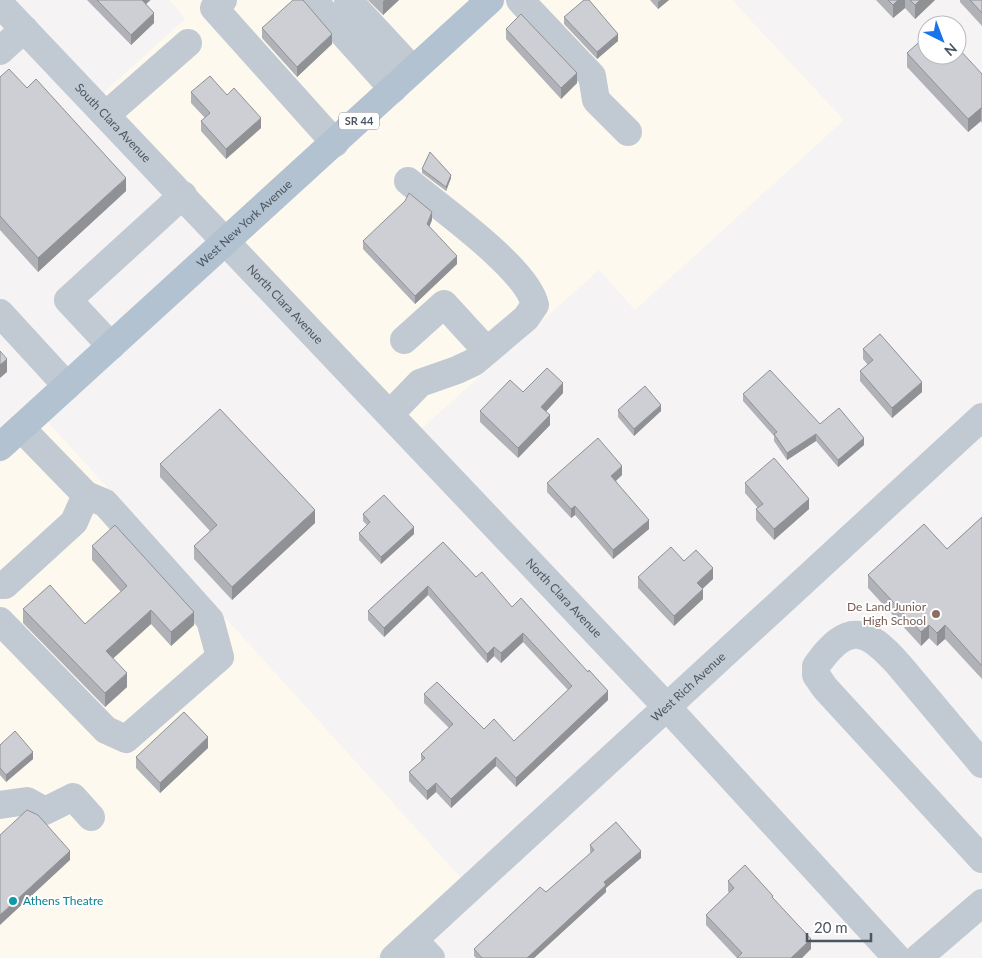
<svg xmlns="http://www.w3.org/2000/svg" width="982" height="958" font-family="Lato,sans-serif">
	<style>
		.commercial { fill: #fdf9ef }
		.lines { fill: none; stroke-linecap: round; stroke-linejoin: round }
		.minor { stroke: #c1cad2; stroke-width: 28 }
		.major { stroke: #b3c2d1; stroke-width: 28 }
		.wall { fill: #b0b2b7 }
		.shaded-wall { fill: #909195 }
		.building { fill: #cdcfd5; stroke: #909195 }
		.education-dot { fill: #8d6e63; stroke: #fff; stroke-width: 2 }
		.culture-dot { fill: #0f9aa8; stroke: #fff; stroke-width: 2 }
		.labels { text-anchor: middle; stroke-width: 4; stroke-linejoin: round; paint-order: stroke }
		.shield { fill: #fff; stroke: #808990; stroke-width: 1 }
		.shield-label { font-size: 11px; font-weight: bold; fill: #4a5661 }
		.street-label { font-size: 12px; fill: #4a5661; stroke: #fff }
		.education-label { font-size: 12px; fill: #785e54; stroke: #fff; text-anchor: end }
		.culture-label { font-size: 12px; fill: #0d838f; stroke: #fff; text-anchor: start }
	</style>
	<rect width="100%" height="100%" fill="#f5f3f3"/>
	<!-- commercial -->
	<path class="commercial" d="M170,0H472L227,225L102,94L185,19Z
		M508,0H732L844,120L635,310L599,270L420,430L244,243Z
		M47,421L462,879L375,958H0V464Z"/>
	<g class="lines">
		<!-- minor -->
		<g class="minor">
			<path d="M223,0L214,8L335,143"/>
			<path d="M313,0L393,89"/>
			<path d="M348,0L413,70"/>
			<path d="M520,0L592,76L596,100L628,132"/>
			<path id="s1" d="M0,4L666,706L897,958"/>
			<path d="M0,51L24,29"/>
			<path d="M106,115L188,43"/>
			<path d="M0,313L67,386"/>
			<path d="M404,340L444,304L487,351"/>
			<path d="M111,346L68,300L183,195"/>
			<path d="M390,414L420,383L457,370L474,362L526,318L535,305C527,268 439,207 408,181"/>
			<path d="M0,585H5L74,522L86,495L21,428"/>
			<path d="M0,621L106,730L126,739L220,657L210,620L105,503L86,495"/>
			<path d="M982,764L899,665C866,628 848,621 816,666V675L825,688L982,859"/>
			<path d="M0,805L27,801L45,811L73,797L91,817"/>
			<path d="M414,940L431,958"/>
			<path id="s2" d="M394,958L982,417"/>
			<path d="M918,958L982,903"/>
		</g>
		<!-- major -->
		<path class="major" id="s3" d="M0,447L490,0"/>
	</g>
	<!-- wall -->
	<path class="wall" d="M87,0H151L146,4L154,23L131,45Z
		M368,0H399L383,15Z
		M650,0H669L658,9Z
		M876,0H935L915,19L905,8L893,18Z
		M960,0H982V26L960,2Z
		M564,17L618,41L597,59L564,24Z
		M262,28L332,44L297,77L262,38Z
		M506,29L577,83L561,99L506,39Z
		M907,53L982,74V123L981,121L968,132L907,67Z
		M0,77L27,88L126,191L38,272L0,230Z
		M191,92L227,95L261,128L226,159L201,131V121L205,118L191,103Z
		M422,169L451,178L446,191L422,173Z
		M432,220L429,227L457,264L415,304L363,249V241Z
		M863,349L922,392L892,418L860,381V371L868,365L863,359Z
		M523,392L563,393L546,411L550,425L518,458L480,422V411Z
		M743,394L820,424L864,445L838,467L816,441L787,460L774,441V436L743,401Z
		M618,410L661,411L634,436L618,417Z
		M160,464L315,523L232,600L194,559V546L210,531L160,477Z
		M622,475L616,481L649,529L613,559L575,515L571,518L547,492V483Z
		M745,483L809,509L774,540L756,520V509L758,508L745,493Z
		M363,514L414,534L381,564L359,540V533L367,525L363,521Z
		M982,517V679L945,639L937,646L929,638L921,646L868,588V575L947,549Z
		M443,542L476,577L512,607L608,700L516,787L496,766L451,808L436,792L427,800L409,781V772L421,762V754L449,728L424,703V694L484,729L514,741L568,690L523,642L501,663L494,656L487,663L428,595L384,637L368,620V611Z
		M92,546L194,625L171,646L151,624L113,658L127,687L105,707L23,623V609L85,624L121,592L92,560Z
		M684,561L713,579L702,589L703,599L674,626L638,588V577Z
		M0,745L33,759L6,782L0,775Z
		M208,748L160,793L136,768V757Z
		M590,845L641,858L606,888V892L534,958H476L474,956V949L546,892L591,853L590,852Z
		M728,881L773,899L811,949L737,958L706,925V915L729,893L728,891Z"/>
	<!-- shaded-wall -->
	<path class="shaded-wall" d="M141,0H150L141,9Z
		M385,0H399L383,15V1Z
		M661,0H669L658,9V2Z
		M898,0H905V8L893,18V5Z
		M920,0H935L915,19V5Z
		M154,13V23L131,45V35Z
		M332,34V44L297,77V67Z
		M618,34V41L597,59V52Z
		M577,73V83L561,99V88Z
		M981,108V121L968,132V119Z
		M261,118V128L226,159V149Z
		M451,175V178L446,191V187Z
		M126,178V191L38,272V258Z
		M432,212V220L427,232V224Z
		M457,256V264L415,304V296Z
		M7,359V372L0,378V365Z
		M922,382V392L892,418V408Z
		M563,383V393L541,417V407Z
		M661,405V411L634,436V429Z
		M550,415V425L518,458V448Z
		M816,434V441L787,460V453Z
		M864,438V445L838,467V460Z
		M622,466V475L611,485V476Z
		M809,499V509L774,540V529Z
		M575,506V515L571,518V509Z
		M315,510V523L232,600V587Z
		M649,520V529L613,559V550Z
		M414,527V534L381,564V557Z
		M713,568V579L697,594V583Z
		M428,586V595L384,637V628Z
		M703,589V599L674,626V616Z
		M151,610V624L106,665V651Z
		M194,612V625L171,646V632Z
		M929,625V638L921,646V632Z
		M945,625V639L937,646V633Z
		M523,633V642L501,663V653Z
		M494,647V656L487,663V654Z
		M127,673V687L105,707V693Z
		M608,691V700L516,787V778Z
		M208,737V748L160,793V783Z
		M33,752V759L6,782V775Z
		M496,757V766L451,808V799Z
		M436,783V792L427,800V791Z
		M70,851V860L0,925V915Z
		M641,851V858L606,888V892L534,958H527L604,882Z
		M811,939V949L802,958H791Z"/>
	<!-- building -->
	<path class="building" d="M97,0H142L154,13L131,35Z
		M293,0H303L332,34L297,67L262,28Z
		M584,0H589L618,34L597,52L564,17Z
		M888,0H898L893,5Z
		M910,0H920L915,5Z
		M970,0H982V13Z
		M521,14L577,73L561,88L506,29Z
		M927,35V55H957V47L982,74V109L981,108L968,119L907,53Z
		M9,69L27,88L36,79L126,178L38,258L0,216V77Z
		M210,76L227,95L234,88L261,118L226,149L201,121L210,113L191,92Z
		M430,152L451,175L446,187L422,169Z
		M409,193L432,212L427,224L457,256L415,296L363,241L405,201Z
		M880,334L922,382L892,408L860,371L873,360L863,349Z
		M0,351L7,359L0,365Z
		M547,368L563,383L541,407L550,415L518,448L480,411L510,380L523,392Z
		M770,370L820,424L839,408L864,438L838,460L816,434L787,453L774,434L777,432L743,394Z
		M645,386L661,405L634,429L618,410Z
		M220,409L315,510L232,587L194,546L217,525L160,464Z
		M598,438L622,466L611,476L649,520L613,550L575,506L571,509L547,483Z
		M774,458L809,499L774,529L756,509L763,504L745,483Z
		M384,495L414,527L381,557L359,533L370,522L363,514Z
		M982,517V666L945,625L937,633L929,625L921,632L868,575L924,524L947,549Z
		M115,525L194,612L171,632L151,610L106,651L127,673L105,693L23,609L50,585L85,624L127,586L92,546Z
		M443,542L476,577L482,572L512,607L521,598L588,672L589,670L608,691L516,778L496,757L451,799L436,783L427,791L409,772L425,758L421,754L453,724L424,694L437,682L484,729L494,719L514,741L572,686L523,633L501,653L494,647L487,654L428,586L384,628L368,611Z
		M671,547L684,561L696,550L713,568L697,583L703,589L674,616L638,577Z
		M184,712L208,737L160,783L136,757Z
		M15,731L33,752L6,775L0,768V745Z
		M27,810L38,815L70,851L0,915V835Z
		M616,822L641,851L604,882L606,885L527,958H482L474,949L540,887L546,892L594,850L590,845Z
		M745,865L773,896L772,897L811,939L791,958H737L742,953L706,915L734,888L728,881Z"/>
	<!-- markers -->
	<circle class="education-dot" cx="936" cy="614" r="5"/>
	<circle class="culture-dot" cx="13" cy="901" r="5"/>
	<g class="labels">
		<!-- shield labels -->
		<rect class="shield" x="339" y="112.5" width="40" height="17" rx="4"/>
		<g class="shield-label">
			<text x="359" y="125">SR 44</text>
		</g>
		<!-- street labels -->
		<g class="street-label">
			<text dy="4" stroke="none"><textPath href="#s1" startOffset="164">South Clara Avenue</textPath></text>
			<text dy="4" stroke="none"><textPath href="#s3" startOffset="331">West New York Avenue</textPath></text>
			<text dy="4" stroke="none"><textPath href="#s1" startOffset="414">North Clara Avenue</textPath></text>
			<text dy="4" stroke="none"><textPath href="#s1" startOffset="819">North Clara Avenue</textPath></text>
			<text dy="4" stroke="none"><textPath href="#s2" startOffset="400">West Rich Avenue</textPath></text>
		</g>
		<!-- education labels -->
		<g class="education-label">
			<text x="926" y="611">De Land Junior<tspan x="926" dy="14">High School</tspan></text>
		</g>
		<!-- culture labels -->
		<g class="culture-label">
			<text x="23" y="905">Athens Theatre</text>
		</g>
	</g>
	<!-- north arrow -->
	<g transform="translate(942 40) rotate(138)"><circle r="24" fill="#ffffff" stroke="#b7bbc0"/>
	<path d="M0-4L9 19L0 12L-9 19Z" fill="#1a73e8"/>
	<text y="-8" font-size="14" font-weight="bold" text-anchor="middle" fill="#4a5661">N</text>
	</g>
	<!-- scale -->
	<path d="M807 933v8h64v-8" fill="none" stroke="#4a5661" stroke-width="2.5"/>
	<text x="814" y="933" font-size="15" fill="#4a5661" stroke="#ffffff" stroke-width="4" paint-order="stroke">20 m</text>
</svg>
